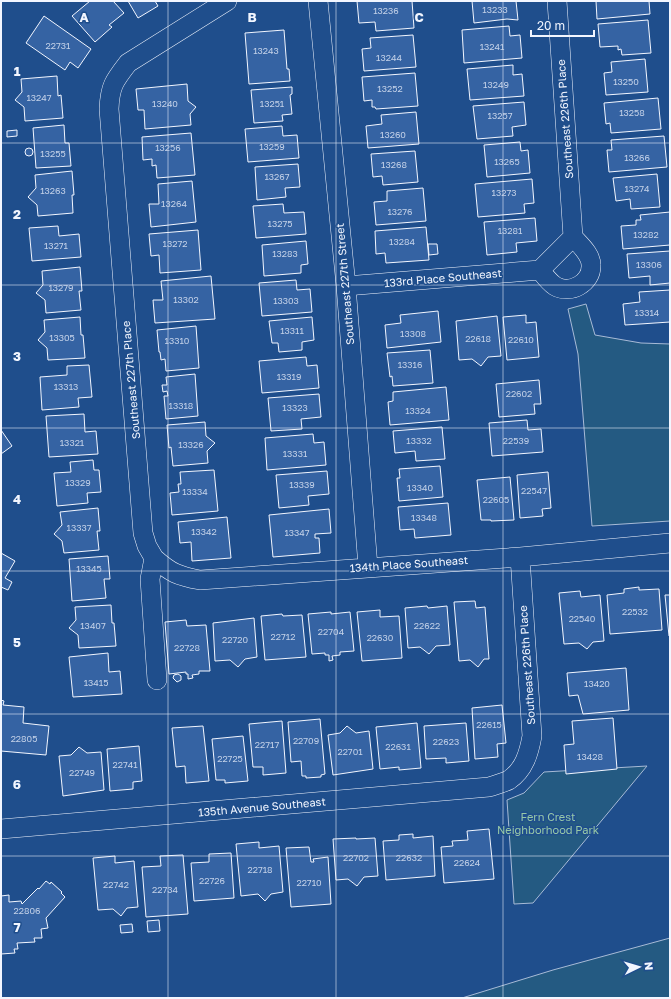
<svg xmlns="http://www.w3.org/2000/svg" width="671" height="999" font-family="'Golos Text',sans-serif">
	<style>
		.green { fill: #245a82; stroke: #a8bbd7 }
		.building { fill: #3563a3; stroke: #f2f6ff }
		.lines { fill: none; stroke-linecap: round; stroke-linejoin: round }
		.street-casing { stroke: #f2f6ff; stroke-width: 20 }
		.street { stroke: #1f4e8c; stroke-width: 19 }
		.grid { fill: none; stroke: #f2f6ff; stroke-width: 1; stroke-opacity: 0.55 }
		.labels { text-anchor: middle; stroke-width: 3; stroke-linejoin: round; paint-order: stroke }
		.number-label { font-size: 9px; fill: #c3d1e8 }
		.street-label { font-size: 11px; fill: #f2f6ff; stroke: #1f4e8c }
		.park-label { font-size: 11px; fill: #97c8a6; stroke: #1f4e8c }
		.grid-label { font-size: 13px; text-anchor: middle; font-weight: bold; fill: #f2f6ff; stroke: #1f4e8c; stroke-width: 3; stroke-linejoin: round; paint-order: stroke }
	</style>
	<rect width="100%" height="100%" fill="#1f4e8c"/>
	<!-- green -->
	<path class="green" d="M586,304L595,335L641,343L670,344V521L592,526L578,354L568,309Z
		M647,766L533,903L514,904L507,800L524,793L544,772Z
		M670,938V998H462L553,970Z"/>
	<!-- building -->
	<path class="building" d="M90,1H113L124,13L109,25L112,27L95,42L72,16Z
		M128,1H155L158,6L138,18Z
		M357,1H412L414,28L376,31L375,22L359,23Z
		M472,1H516L518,20L507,19L474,23Z
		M596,1H649L650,14L597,19Z
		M44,16L91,49L78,68L70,62L65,70L26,43Z
		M648,20L651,53L622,55L621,49L618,50V46L600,47L598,24Z
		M509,26L510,36L520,35L522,58L464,63L462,30Z
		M284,30L287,69H289L290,81L249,84L245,33Z
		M413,35L416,67L364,71L362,49L371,48L370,38Z
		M645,59L648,92L606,95L604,73L612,72L611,62Z
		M513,65V75L522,74L524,96L470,100L467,69Z
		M415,73L418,106L376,109L375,107H372V100L364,101L362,77Z
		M57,76L58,96L61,95L63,118L25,121L24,107L15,100L22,92L21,79Z
		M187,84L188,101L196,107L190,114L191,125L145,129L144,110H138L136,89Z
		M292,87V94L290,95L292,114L282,115L283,121L254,123L251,90Z
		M658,98L661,129L611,133L610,123L606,124L604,103Z
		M524,102L526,125L512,127L513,136L477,139L473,106Z
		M416,112L419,144L368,148L366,126L382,124L381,115Z
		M64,125L65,143H69L71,166L36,168L33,128Z
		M282,126L283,136L297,135L299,158L248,162L245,129Z
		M17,130V136L7,137V131Z
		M191,133L195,175L157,178L156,165L152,166V159L143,160L142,137Z
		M664,136L667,167L609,172L607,150H612L611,140Z
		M520,142L521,151L528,150L530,173L487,177L484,145Z
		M25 152a4 4 0 1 1 8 0a4 4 0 1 1-8 0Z
		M415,151L418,182L383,185L382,176L373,177L371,154Z
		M298,164L300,187L285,188L286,197L257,200L255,167Z
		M72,171L74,195H72L73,213L38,216L37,205L28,197L36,188L35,175Z
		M657,174L660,207L631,209L630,199L616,201L613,178Z
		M532,179L534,203L524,204L525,213L478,217L475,184Z
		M192,181L196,222L151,227L149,204H159L158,184Z
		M423,188L426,221L376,225L374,202L387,201V191Z
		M283,204L284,213L304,212L306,234L256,238L253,206Z
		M670,212V245L623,249L621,226L636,225V220H641L640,215Z
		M535,218L537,241L516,243L517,252L487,255L484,222Z
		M58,226L59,236L79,234L81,257L32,261L29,228Z
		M426,227L429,260L386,263L385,253L376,254L375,231Z
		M198,230L201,270L160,273L159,255L151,256L149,234Z
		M306,241L308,264L301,265V273L264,276L262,245Z
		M428,244H437L438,254L429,255Z
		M670,251V283L650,285V276L629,278L627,254Z
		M80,267L82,291H79L81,310L46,313L45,300L36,293L43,285L42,271Z
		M211,276L215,319L155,323L153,300H163L161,281Z
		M296,280L297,290L310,289L312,312L262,316L259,283Z
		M670,290V322L625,325L623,304L640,302L639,292Z
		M438,311L441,342L387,348L385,325L401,323L400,315Z
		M526,315V323L536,322L539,357L507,360L503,317Z
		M497,316L501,356L488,357L481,366L472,359L459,360L456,321Z
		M80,317L81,335H83L85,358L48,360L47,348L38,340L45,332L44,320Z
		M312,317L314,340L302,342V350L279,352L278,343H272L269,321Z
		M196,326L199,368L166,371L165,359L161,360L160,352H159L157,330Z
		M430,350L433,383L393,386L392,376L390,377L387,353Z
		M306,357L307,366L317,365L319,388L262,393L259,361Z
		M89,365L92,397L78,398L79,407L42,410L40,377L67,375V366Z
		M195,374L198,416L166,419L164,396H168L167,391L163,392L162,385H167L166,377Z
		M539,380L541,404H534L535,414L499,417L496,384Z
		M446,387L449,420L390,425L388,402L393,401V392Z
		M319,394L321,417L301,419L302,429L271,431L268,398Z
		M84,414L85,432L96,431L98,454L49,457L46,416Z
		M527,420L528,430L541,429L543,452L492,456L489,423Z
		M205,422L206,436L215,443L207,451L208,463L173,466L171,447L169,448L167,425Z
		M442,427L445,459L416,461L415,451L395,453L393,431Z
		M1,430L12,446L1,454Z
		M313,434L314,443L324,442L326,465L267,470L265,438Z
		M93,460L94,470H99L101,492L87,493L88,503L57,506L54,473L71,472L70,462Z
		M440,466L443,497L399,501L397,478H400L399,469Z
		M214,470L218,511L172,515L170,493L179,492L178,484H181L180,472Z
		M327,471L329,494L308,496L309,505L279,508L276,475Z
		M548,472L551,508L542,509L543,516L520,518L517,475Z
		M510,477L514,520L491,521V520H481L477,480Z
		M448,503L451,535L415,538L414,529L400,530L398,507Z
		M98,508L100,531H97L99,550L64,553L62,541L54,534L62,525L60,512Z
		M329,509L331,533L315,534V538H319L320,553L273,557L269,515Z
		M227,517L231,558L192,561L191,542L180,543L178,522Z
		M1,553L15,561L5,578L12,582L8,590L1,587Z
		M108,556L110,579H104L106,598L72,601L69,559Z
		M639,587V590L659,589L662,630L610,634L607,595L624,593V589Z
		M580,591L581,597L600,595L604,641L593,642L587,649L579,643L564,644L559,593Z
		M665,595H670V636H669Z
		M475,601L476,608L485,607L489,659H484L478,667L470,660L459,661L454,602Z
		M111,605L112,623H114L116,646L79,648L78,635L69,628L76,620L75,607Z
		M427,606L428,608L447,606L450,645L436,646L429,654L420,647L408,648L405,608Z
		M380,610V617L399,616L402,658L362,661L357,612Z
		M331,612V614L350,612L354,651L340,652V655L332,656L333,660L329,661V655H325V653L312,654L308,614Z
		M282,614L283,616L302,615L306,657L265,660L261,616Z
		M254,618L257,657L245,659L238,667L230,660L215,661L213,623Z
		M186,620L187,626L206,625L210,671H199V674L192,675L193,678L188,679V674H186V672L169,674L165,622Z
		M108,653L109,672L120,671L122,694L73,697L69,657Z
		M626,668L629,710L583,714L578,695L569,696L567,673Z
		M178,674L181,676V680L177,682L173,678L174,675Z
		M1,700L4,701L3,705L24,707L23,723L49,726L46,755L1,751Z
		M502,705L506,743L497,744L498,757L475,759L472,708Z
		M613,718L617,769L566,774L564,745L574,744L572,721Z
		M320,719L325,774L321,775V777L306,778V776H302L301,761L291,762L288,722Z
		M282,721L286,773L263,775V767H253L249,724Z
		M417,723L421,768L399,770V767L380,769L376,727Z
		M466,723L469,761L446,763V758L426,759L424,726Z
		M203,726L209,781L186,783L185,766L176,767L172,728Z
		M347,726L356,733L369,731L373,769L333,775L328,735L340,733Z
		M243,736L248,781L225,783V780H216L212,739Z
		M139,746L142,781L133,782V789L110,791L107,749Z
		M79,747L87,753L101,752L104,790L63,796L59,756L71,755Z
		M489,829L494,879L444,883L441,847L453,846L452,841L468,840L467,831Z
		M413,834V838L433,836L435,876L386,880L383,841L399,840V835Z
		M356,838V839L375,838L378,876L364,877L357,886L348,879L336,880L333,839Z
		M259,842V848L279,846L283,892L271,894L265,901L258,894L241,896L236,844Z
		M309,847L311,862H314L313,859L328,857L331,904L291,907L286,848Z
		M231,853L234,898L194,901L191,863L209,862V854Z
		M183,855L188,914L146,917L142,867L161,866L160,856Z
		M115,856V863L134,861L138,907L127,908L121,916L113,909L98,910L93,858Z
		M46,881L50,884L51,882L62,892L61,893L65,897L46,918L48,928L41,929L42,938H34L35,942L17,943L18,949H14L15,953L1,954V896L9,895V902L21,901L22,904L38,888L39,889Z
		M159,920L160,931L148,932L147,921Z
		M132,924L133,932L121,933L120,925Z"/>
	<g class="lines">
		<defs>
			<path id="street" d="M318,1L346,286L368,567
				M557,1L573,237
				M540,270C544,275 549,282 555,286C570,295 592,283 591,265C591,254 580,245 573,237
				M346,286L540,270L573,237
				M154,558C171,573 178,576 200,580L520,557L670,543
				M157,680L150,579L154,558L147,546L143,533L109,109C110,86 114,81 128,63L227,1
				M1,829L489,787C495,785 503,783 509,780C524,770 529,753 532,736L520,557"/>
		</defs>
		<!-- street casing -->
		<use href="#street" class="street-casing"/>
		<!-- street -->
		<use href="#street" class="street"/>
	</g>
	<!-- grid -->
	<path class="grid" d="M168,1V998M336,1V998M503,1V998M1,143H670M1,285H670M1,428H670M1,571H670M1,714H670M1,856H670"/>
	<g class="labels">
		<!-- number labels -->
		<g class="number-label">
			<text x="495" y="13">13233</text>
			<text x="386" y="14">13236</text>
			<text x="58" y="49">22731</text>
			<text x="492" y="50">13241</text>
			<text x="266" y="54">13243</text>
			<text x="389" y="61">13244</text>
			<text x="626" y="85">13250</text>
			<text x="496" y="88">13249</text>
			<text x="390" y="92">13252</text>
			<text x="39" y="101">13247</text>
			<text x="165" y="107">13240</text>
			<text x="272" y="107">13251</text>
			<text x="632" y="116">13258</text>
			<text x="500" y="119">13257</text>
			<text x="393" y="138">13260</text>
			<text x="272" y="150">13259</text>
			<text x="168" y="151">13256</text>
			<text x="53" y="157">13255</text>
			<text x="637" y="161">13266</text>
			<text x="507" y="165">13265</text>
			<text x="394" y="168">13268</text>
			<text x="277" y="180">13267</text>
			<text x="637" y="192">13274</text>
			<text x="53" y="194">13263</text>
			<text x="504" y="196">13273</text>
			<text x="174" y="207">13264</text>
			<text x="400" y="215">13276</text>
			<text x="280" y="227">13275</text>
			<text x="510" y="234">13281</text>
			<text x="646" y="238">13282</text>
			<text x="402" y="245">13284</text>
			<text x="175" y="247">13272</text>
			<text x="56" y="249">13271</text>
			<text x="285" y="257">13283</text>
			<text x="649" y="268">13306</text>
			<text x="61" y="291">13279</text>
			<text x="186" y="303">13302</text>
			<text x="286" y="304">13303</text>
			<text x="647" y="316">13314</text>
			<text x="292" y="334">13311</text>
			<text x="413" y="337">13308</text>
			<text x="62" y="341">13305</text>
			<text x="478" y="342">22618</text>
			<text x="521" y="343">22610</text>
			<text x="177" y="344">13310</text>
			<text x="410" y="368">13316</text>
			<text x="289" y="380">13319</text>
			<text x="66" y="390">13313</text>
			<text x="519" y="397">22602</text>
			<text x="181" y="409">13318</text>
			<text x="295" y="411">13323</text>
			<text x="418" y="414">13324</text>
			<text x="419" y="444">13332</text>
			<text x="516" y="444">22539</text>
			<text x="72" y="446">13321</text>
			<text x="191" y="448">13326</text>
			<text x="295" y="457">13331</text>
			<text x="78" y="486">13329</text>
			<text x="302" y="488">13339</text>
			<text x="420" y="491">13340</text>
			<text x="534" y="494">22547</text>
			<text x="195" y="495">13334</text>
			<text x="496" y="503">22605</text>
			<text x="424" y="521">13348</text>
			<text x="79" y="531">13337</text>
			<text x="204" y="535">13342</text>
			<text x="297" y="536">13347</text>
			<text x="89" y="572">13345</text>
			<text x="635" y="615">22532</text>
			<text x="582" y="622">22540</text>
			<text x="93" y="629">13407</text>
			<text x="427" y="629">22622</text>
			<text x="331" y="635">22704</text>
			<text x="283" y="640">22712</text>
			<text x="380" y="641">22630</text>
			<text x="235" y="643">22720</text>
			<text x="187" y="651">22728</text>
			<text x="96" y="686">13415</text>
			<text x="597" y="687">13420</text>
			<text x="489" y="728">22615</text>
			<text x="24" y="742">22805</text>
			<text x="306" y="744">22709</text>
			<text x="446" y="745">22623</text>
			<text x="267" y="748">22717</text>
			<text x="398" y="750">22631</text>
			<text x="350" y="755">22701</text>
			<text x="590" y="760">13428</text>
			<text x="230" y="762">22725</text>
			<text x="125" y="768">22741</text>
			<text x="82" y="776">22749</text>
			<text x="356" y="861">22702</text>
			<text x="409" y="861">22632</text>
			<text x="467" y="866">22624</text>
			<text x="260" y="873">22718</text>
			<text x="212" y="884">22726</text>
			<text x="309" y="886">22710</text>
			<text x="116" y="888">22742</text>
			<text x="165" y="893">22734</text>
			<text x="27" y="914">22806</text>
		</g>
		<!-- street labels -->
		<g class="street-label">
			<text transform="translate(565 119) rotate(-94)" y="4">Southeast 226th Place</text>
			<text transform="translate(443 278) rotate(-5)" y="4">133rd Place Southeast</text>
			<text transform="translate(345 284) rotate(-95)" y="4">Southeast 227th Street</text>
			<text transform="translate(131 380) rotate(-95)" y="4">Southeast 227th Place</text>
			<text transform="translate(409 564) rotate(-4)" y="4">134th Place Southeast</text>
			<text transform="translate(527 665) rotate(-94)" y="4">Southeast 226th Place</text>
			<text transform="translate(262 807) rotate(-5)" y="4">135th Avenue Southeast</text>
		</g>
		<!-- park labels -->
		<g class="park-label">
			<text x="548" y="821">Fern Crest<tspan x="548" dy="13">Neighborhood Park</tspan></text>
		</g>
	</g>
	<g class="grid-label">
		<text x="84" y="22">A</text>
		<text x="252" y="22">B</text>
		<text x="419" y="22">C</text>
		<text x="17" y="76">1</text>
		<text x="17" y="219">2</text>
		<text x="17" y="361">3</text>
		<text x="17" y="504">4</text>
		<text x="17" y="647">5</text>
		<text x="17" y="789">6</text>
		<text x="17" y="932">7</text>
	</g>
	<!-- border -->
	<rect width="671" height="999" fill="none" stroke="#f2f6ff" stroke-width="4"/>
	<!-- north arrow -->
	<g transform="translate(639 967) rotate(85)" stroke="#1f4e8c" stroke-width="3" paint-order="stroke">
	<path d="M0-3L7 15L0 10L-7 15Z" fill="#f2f6ff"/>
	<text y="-6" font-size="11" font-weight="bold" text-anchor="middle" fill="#f2f6ff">N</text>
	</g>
	<!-- scale -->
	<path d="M531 30v6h63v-6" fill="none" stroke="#f2f6ff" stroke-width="2"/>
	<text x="537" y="30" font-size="12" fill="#f2f6ff" stroke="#1f4e8c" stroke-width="3" paint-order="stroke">20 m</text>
</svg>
